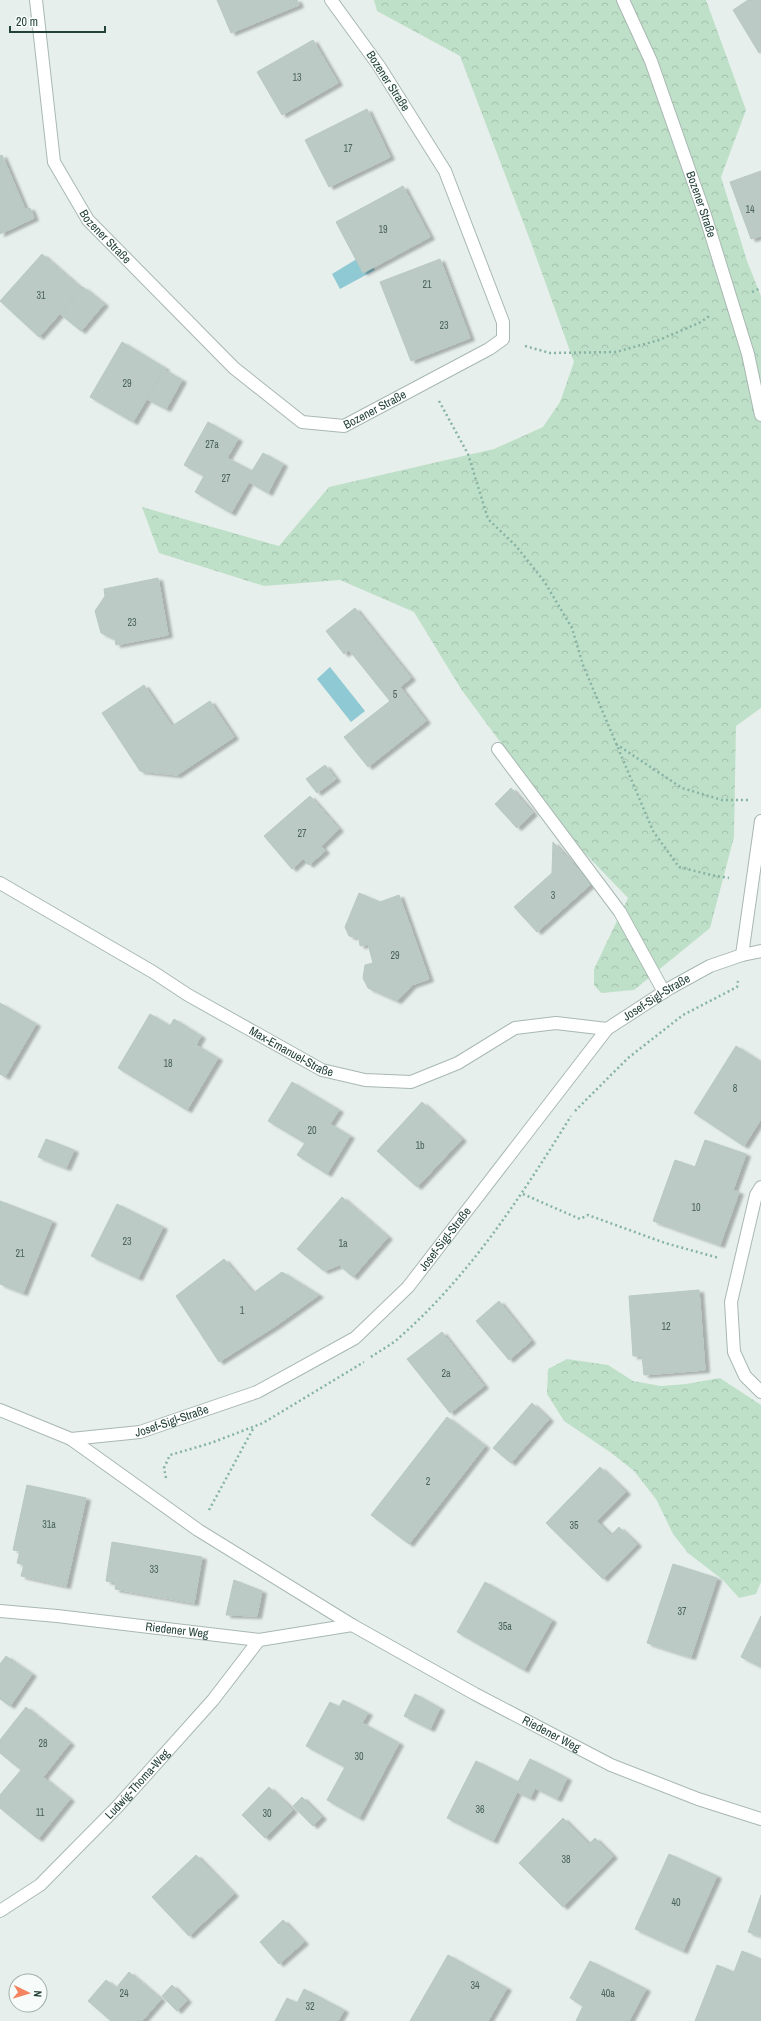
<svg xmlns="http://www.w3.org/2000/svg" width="761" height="2021" font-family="'Archivo Narrow',sans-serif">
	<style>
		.forest { fill: url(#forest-crowns) }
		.water { fill: #8ec9d4 }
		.building { fill: #bbcac4; stroke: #b8c9c2; filter: url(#shadow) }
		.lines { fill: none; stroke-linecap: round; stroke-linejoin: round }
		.service-casing { stroke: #a8b8b2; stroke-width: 14 }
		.minor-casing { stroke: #a8b8b2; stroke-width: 14 }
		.path { stroke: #86b3a5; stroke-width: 2.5; stroke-dasharray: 2 3; stroke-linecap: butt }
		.service { stroke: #fff; stroke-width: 12 }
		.minor { stroke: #fff; stroke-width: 12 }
		.labels { text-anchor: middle; stroke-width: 3; stroke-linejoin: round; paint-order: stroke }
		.number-label { font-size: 10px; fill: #4a645c }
		.street-label { font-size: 12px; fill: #24423a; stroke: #f7fbf9 }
	</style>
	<defs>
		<pattern id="forest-crowns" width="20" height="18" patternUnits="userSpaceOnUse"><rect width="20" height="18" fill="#bfe0c8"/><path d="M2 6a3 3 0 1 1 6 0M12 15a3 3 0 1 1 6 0" fill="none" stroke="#a4c1ad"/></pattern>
		<filter id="shadow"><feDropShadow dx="4.5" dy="2.5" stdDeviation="1" flood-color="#0004"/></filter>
	</defs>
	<rect width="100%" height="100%" fill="#e6efeb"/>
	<!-- forest -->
	<path class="forest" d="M374,0H706L746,110L721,177L747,261L761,296V708L736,726L734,837L710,928L634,990L601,993L594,985V969L628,898L575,843L461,689L414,612L340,580L264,586L159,553L142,507L279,546L329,487L494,449L543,427L560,402L574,362L530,240L460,56L377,11Z
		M567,1359L608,1365L633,1381L661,1386L686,1384L720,1378L761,1405V1582L756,1594L739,1598L723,1580L688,1553L673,1534L656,1499L634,1471L610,1452L564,1421L547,1394L548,1369Z"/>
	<!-- water -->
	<path class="water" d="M365,254L375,270L340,289L332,274Z
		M330,667L365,711L351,722L317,679Z"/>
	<!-- building -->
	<path class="building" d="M217,0H297L299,5L231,33Z
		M748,0H761V52L759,53L733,10Z
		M313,40L338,83L282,115L257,72Z
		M367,109L390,157L329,187L305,140Z
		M2,155L25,209L30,208L34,218L0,234V156Z
		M761,171V236L751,239L730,182Z
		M403,186L430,237L363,273L336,222Z
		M42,254L82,289L39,337L0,301Z
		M440,259L470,338L411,361L380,282Z
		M83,287L104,304L81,331L60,314Z
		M122,342L165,368L133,422L90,397Z
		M163,369L182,380L166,409L147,399Z
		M208,422L238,439L227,458L252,471L263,453L283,464L268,493L249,482L231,513L195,492L204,476L184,465Z
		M158,578L168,635L116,645L115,639L101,633L95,611L105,596L104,589Z
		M355,608L411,678L400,687L426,721L368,767L344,737L390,701L349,650L344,654L326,631Z
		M144,685L172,726L210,701L234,737L177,775L140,771L102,713Z
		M325,765L336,779L317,793L306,779Z
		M511,788L533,813L517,828L495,804Z
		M310,796L339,829L321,846L325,851L309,865L303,859L292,869L264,836Z
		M553,842L591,884L537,932L514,907L552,873Z
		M359,893L380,902L399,895L429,979L412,985L397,1001L368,988L363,978L365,965L373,963L368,944L360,946L359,938L349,936L345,927Z
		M0,1003L36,1024L5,1077L0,1074Z
		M150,1014L170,1026L174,1019L201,1036L196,1045L218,1058L187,1110L118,1068Z
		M736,1046L761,1062V1119L744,1146L694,1113Z
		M292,1082L339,1110L330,1124L350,1136L327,1174L297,1155L305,1143L268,1121Z
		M422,1102L462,1139L417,1187L377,1151Z
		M46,1139L74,1150L66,1168L38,1157Z
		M705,1140L746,1154L733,1190L739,1192L720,1245L653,1221L675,1160L695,1167Z
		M342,1197L388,1237L353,1277L339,1265L324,1271L297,1249Z
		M0,1201L52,1221L23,1293L0,1284Z
		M117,1204L163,1227L138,1278L91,1256Z
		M224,1259L253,1293L282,1272L319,1295L277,1325L219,1362L176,1296Z
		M699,1290L705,1370L644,1375L642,1356H633L629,1296Z
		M499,1301L531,1341L509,1360L476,1321Z
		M442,1332L484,1386L450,1413L407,1359Z
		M532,1403L549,1419L511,1463L493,1448Z
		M447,1417L485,1446L409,1544L371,1515Z
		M600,1467L626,1492L597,1521L611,1535L619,1527L637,1544L603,1579L546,1523Z
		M27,1485L86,1498L66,1586L21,1576L24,1565L17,1563L20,1551L13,1550Z
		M112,1542L202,1557L194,1603L115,1589L116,1583L106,1581Z
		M673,1564L717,1578L691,1657L647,1643Z
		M234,1580L262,1591L257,1616L226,1615Z
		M485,1582L552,1620L524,1670L457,1632Z
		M761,1616V1667L741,1657Z
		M6,1656L32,1674L10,1706L0,1699V1664Z
		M415,1694L440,1708L430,1729L404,1716Z
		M343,1700L368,1713L362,1723L399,1743L359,1818L327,1800L345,1767L306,1746L330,1702L339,1707Z
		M26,1707L70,1743L43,1777L70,1799L38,1839L0,1808V1795L21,1770L0,1753V1740Z
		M530,1759L567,1778L557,1799L535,1788L530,1798L517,1792L493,1841L447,1818L476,1761L518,1782Z
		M269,1787L293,1810L265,1838L242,1815Z
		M302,1797L322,1817L313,1826L293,1806Z
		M563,1818L589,1844L595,1838L613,1856L563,1907L519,1863Z
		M669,1854L717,1876L683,1951L635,1929Z
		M196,1855L234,1894L189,1936L152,1897Z
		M761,1895V1936L748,1932Z
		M283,1920L304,1942L279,1964L260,1942Z
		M742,1951L761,1959V2021H695L717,1965L734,1972Z
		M448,1955L507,1988L488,2021H410Z
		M590,1961L646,1989L629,2021H576L583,2006L570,1998Z
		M129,1972L161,1999L142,2021H111L88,2001L106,1980L116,1988Z
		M172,1985L187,2000L177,2011L162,1996Z
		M304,1989L344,2010L338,2021H275L287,1998L297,2003Z"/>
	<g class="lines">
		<defs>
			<path id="service" d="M498,749L620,912L664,992"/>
			<g id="minor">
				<path id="s1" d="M36,0L54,162L88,220L234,368L302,422L344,426L489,349L503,339V322L445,171L379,66L331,0"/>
				<path id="s2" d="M623,0L651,61L705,215L748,354L761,415"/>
				<path id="s3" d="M0,883L153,972L188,995L322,1070L365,1080L411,1082L458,1063L515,1028L556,1023L607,1029"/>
				<path d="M742,955L761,821"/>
				<path d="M761,1187L756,1195L731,1302L734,1352L745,1376L761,1392"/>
				<path id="s4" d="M0,1410L71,1439L198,1530L352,1625L475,1694L611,1765L698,1799L761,1819"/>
				<path id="s5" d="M71,1439L140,1432L257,1392L355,1338L408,1287L607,1029L670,988L710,966L742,955L761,951"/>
				<path id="s6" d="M0,1611L57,1616L259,1640L352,1625"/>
				<path id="s7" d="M0,1911L40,1885L118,1806L213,1700L259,1640"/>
			</g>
		</defs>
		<!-- service casing -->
		<use href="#service" class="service-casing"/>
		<!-- minor casing -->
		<use href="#minor" class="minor-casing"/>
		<!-- path -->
		<path class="path" d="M752,292L761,288
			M525,346L550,353L616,352L659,340L699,323L711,315
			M439,401L468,454L488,519L516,546L544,581L572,628L583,665L653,831L679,867L711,875L729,878
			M616,744L682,788L722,800H750
			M575,1111L628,1058L683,1015L737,987L738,981
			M523,1194L580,1219L588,1215L665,1243L719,1258
			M371,1357C381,1350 393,1344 401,1336C471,1274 522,1195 571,1116
			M166,1478L164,1468L170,1455L211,1443L263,1423L364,1362
			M209,1510L254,1427"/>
		<!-- service -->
		<use href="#service" class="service"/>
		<!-- minor -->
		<use href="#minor" class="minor"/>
	</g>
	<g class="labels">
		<!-- number labels -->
		<g class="number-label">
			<text x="297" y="81">13</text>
			<text x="348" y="152">17</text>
			<text x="750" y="213">14</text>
			<text x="383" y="233">19</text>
			<text x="427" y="288">21</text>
			<text x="41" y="299">31</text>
			<text x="444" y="329">23</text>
			<text x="127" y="387">29</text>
			<text x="212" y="448">27a</text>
			<text x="226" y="482">27</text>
			<text x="132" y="626">23</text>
			<text x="395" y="698">5</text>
			<text x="302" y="837">27</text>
			<text x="553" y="899">3</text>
			<text x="395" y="959">29</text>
			<text x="168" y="1067">18</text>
			<text x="735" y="1092">8</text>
			<text x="312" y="1134">20</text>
			<text x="420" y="1149">1b</text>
			<text x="696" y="1211">10</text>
			<text x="127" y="1245">23</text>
			<text x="343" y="1247">1a</text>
			<text x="20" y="1257">21</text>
			<text x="242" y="1314">1</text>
			<text x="666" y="1330">12</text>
			<text x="446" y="1377">2a</text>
			<text x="428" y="1485">2</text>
			<text x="49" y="1528">31a</text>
			<text x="574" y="1529">35</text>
			<text x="154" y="1573">33</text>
			<text x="682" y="1615">37</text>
			<text x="505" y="1630">35a</text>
			<text x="43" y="1747">28</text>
			<text x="359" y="1760">30</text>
			<text x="480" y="1813">36</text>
			<text x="40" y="1816">11</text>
			<text x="267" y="1817">30</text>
			<text x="566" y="1863">38</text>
			<text x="676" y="1906">40</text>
			<text x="475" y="1989">34</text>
			<text x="124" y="1997">24</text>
			<text x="608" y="1997">40a</text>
			<text x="310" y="2010">32</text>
		</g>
		<!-- street labels -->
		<g class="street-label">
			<text transform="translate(388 81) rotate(57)" y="4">Bozener Straße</text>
			<text dy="4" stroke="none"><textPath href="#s2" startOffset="219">Bozener Straße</textPath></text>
			<text dy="4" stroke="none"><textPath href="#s1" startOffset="254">Bozener Straße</textPath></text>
			<text dy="4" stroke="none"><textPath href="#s1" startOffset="602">Bozener Straße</textPath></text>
			<text dy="4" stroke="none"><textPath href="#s5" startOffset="763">Josef-Sigl-Straße</textPath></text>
			<text dy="4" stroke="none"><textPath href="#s3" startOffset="337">Max-Emanuel-Straße</textPath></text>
			<text dy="4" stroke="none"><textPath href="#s5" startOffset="439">Josef-Sigl-Straße</textPath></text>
			<text dy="4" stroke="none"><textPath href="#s5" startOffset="103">Josef-Sigl-Straße</textPath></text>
			<text dy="4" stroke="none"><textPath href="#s6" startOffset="178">Riedener Weg</textPath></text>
			<text dy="4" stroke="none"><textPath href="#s4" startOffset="641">Riedener Weg</textPath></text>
			<text dy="4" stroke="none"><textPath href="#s7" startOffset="188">Ludwig-Thoma-Weg</textPath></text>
		</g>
	</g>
	<!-- north arrow -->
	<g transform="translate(28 1993) rotate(95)"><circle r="19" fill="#f7fbf9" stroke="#a3b1ad"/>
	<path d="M0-3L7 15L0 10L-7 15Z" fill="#f4845f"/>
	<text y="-6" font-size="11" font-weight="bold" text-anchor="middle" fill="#24423a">N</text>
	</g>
	<!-- scale -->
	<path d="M10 26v6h95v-6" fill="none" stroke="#24423a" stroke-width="2"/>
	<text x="16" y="26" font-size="12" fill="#24423a" stroke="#f7fbf9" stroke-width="3" paint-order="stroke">20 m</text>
</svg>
